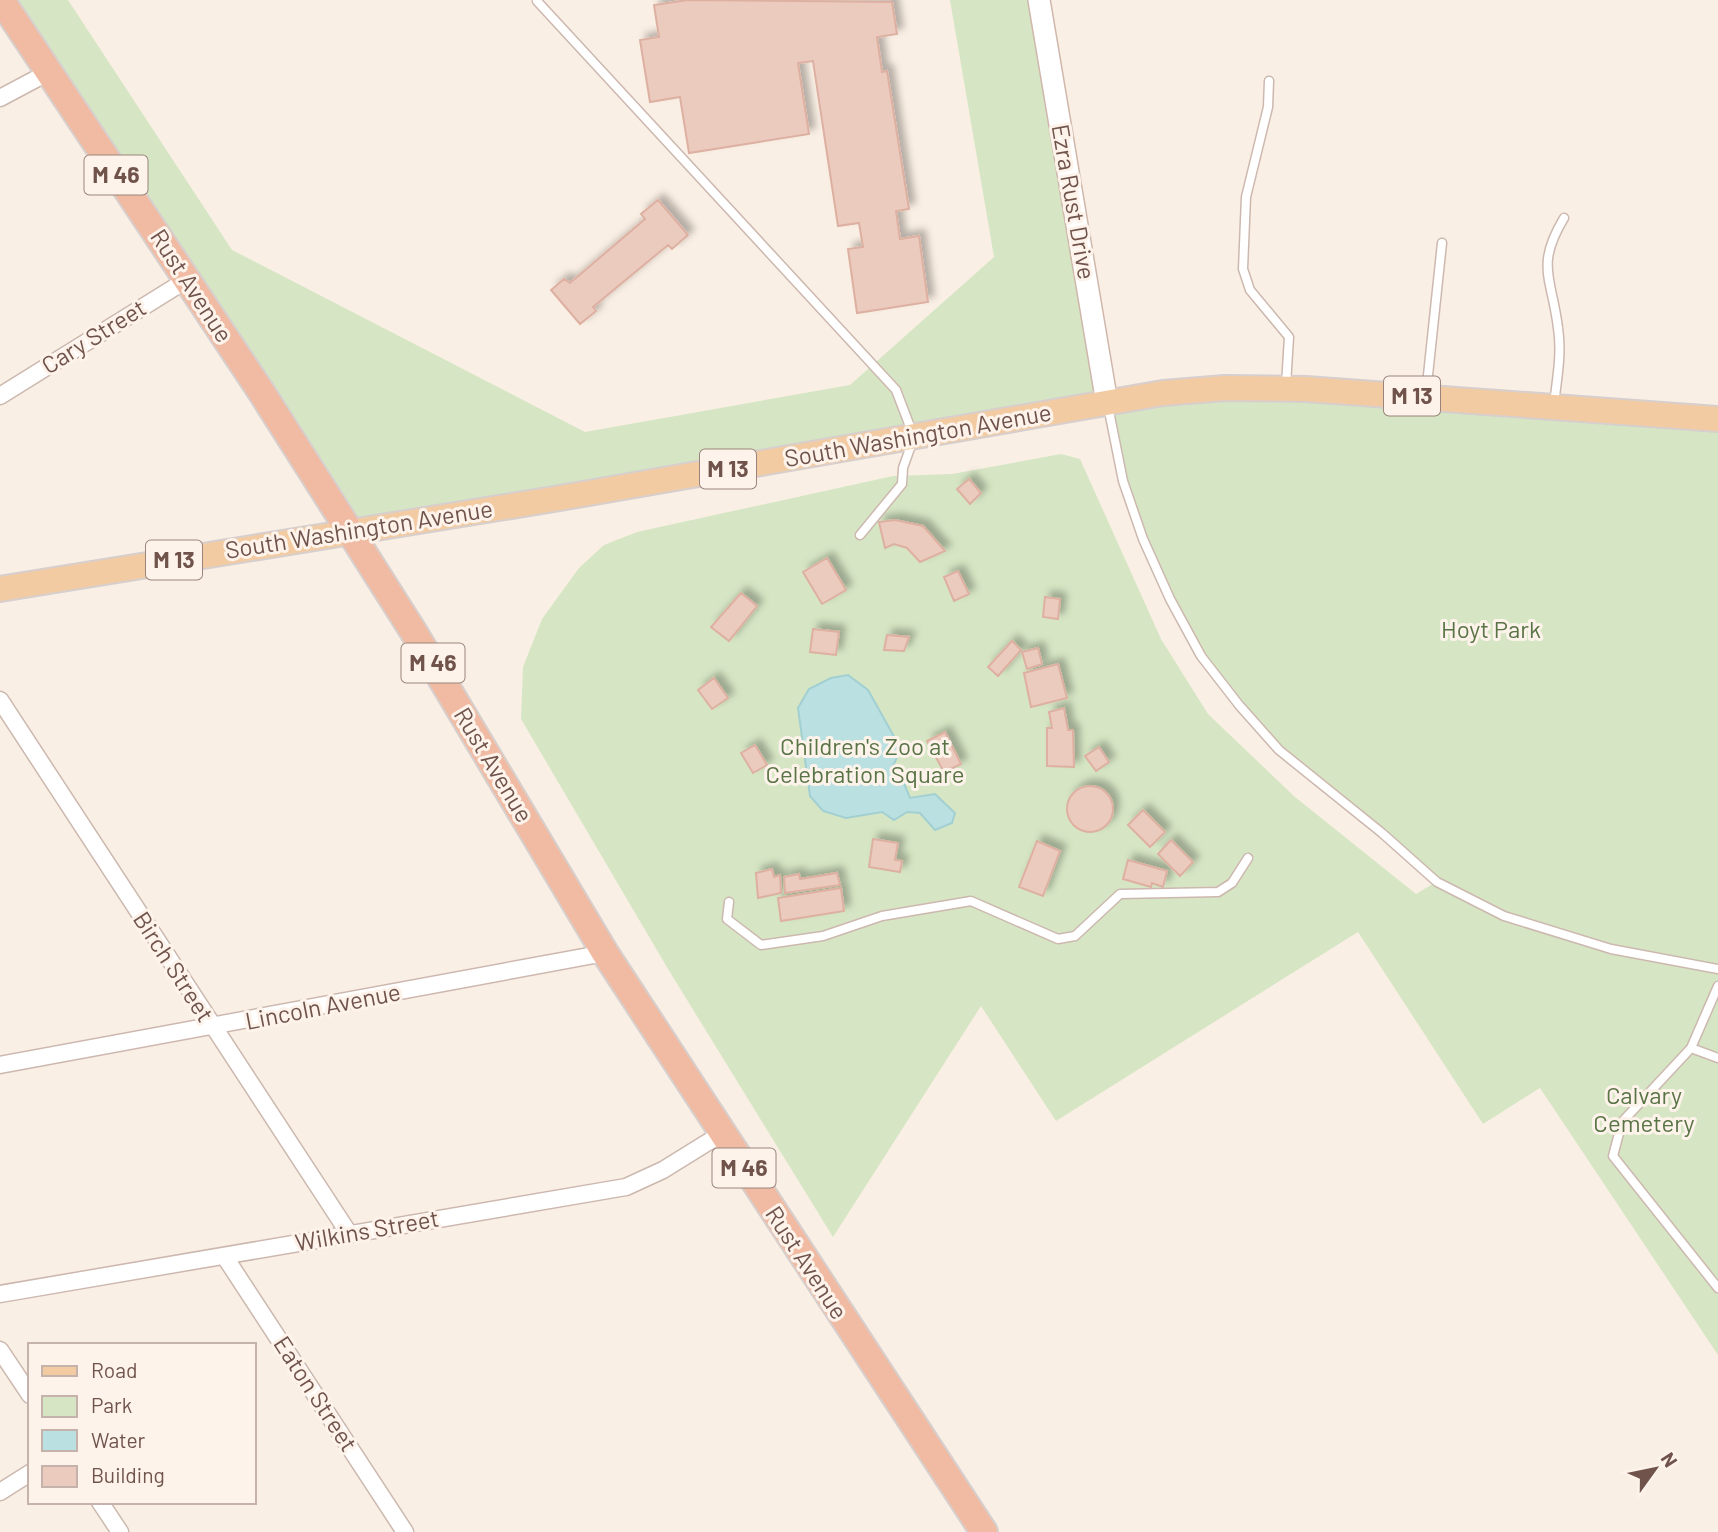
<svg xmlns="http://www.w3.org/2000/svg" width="1718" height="1532" font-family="Barlow,sans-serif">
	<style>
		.green { fill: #d6e6c4 }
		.water { fill: #bbe0e1; stroke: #a2d0d2; stroke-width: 2 }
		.building { fill: #eccbbf; stroke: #ddb0a1; stroke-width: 2; filter: url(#shadow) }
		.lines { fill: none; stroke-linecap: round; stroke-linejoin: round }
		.service-casing { stroke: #ccb8af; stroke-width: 11 }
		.minor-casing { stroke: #ccb8af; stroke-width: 19 }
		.secondary-casing { stroke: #cfb7ac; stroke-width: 24 }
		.primary-casing { stroke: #d7cfcd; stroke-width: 28 }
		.trunk-casing { stroke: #d7cfcd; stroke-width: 30 }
		.service { stroke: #fff; stroke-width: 8 }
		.minor { stroke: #fff; stroke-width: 16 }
		.secondary { stroke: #fff; stroke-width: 21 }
		.primary { stroke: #f2cba3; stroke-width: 24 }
		.trunk { stroke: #f0bba2; stroke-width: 26 }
		.labels { text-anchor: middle; stroke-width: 6; stroke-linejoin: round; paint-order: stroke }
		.shield { fill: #fdf3ea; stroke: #9a847b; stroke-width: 2 }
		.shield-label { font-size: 23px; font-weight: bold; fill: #70544c }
		.street-label { font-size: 24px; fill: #70544c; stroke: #fdf3ea }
		.park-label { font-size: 24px; fill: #597446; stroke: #fdf3ea }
	</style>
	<defs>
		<filter id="shadow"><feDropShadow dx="6" dy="-6" stdDeviation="3.5" flood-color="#0004"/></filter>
	</defs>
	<rect width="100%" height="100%" fill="#faefe4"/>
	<!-- green -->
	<path class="green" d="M1,0H68L232,250L585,432L850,385L994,257L950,0H1039L1107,403L1163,393L1718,419V1355L1540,1088L1483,1124L1358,932L1056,1121L981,1006L833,1237L668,969L521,719L523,667L542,619L579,568L604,545L637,532L893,476L952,474L1061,454L1080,459L1161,639L1208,714L1295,797L1416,894L1436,882L1279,750L1201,656L1170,599L1123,481L1107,403L349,531Z"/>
	<!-- water -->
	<path class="water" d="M848,675L868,690L901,749L890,772L903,781L910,798L935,794L955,813L952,823L935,830L920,813L907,812L894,820L882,812L846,818L823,811L810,796L798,708L809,689L831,678Z"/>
	<!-- building -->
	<path class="building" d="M688,0L892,2L897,34L877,37L882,72L887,71L909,209L896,211L900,239L919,236L928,302L857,313L848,249L863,247L859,223L838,226L813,61L798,63L809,134L689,153L680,97L650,102L640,40L659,37L654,5Z
		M658,200L688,235L672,249L668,245L593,307L596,311L580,324L551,290L564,279L570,283L645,219L641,214Z
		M969,479L981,493L970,504L957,489Z
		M895,520L923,526L945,551L920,562L907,548L894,544L885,548L879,522Z
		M827,558L846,590L822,604L803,572Z
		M958,571L969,594L954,601L944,577Z
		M741,593L757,606L729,641L711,627Z
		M1045,597L1060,599L1058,619L1043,617Z
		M813,629L839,632L836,655L810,652Z
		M887,635L909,637L904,651L884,650Z
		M1012,641L1021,650L998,676L988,667Z
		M1038,648L1042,664L1027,669L1022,652Z
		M1058,664L1067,698L1031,707L1024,673Z
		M714,678L728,698L712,709L698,690Z
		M1064,708L1068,730H1073L1074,767L1047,766V728H1052L1049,712Z
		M945,732L961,764L944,772L927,741Z
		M755,745L767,765L753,773L741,753Z
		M1099,747L1109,762L1096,771L1085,756Z
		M1067 809a23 23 0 1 1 46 0a23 23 0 1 1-46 0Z
		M1143,810L1165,832L1150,847L1128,825Z
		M873,839L898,843L895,860L902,861L900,872L869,867Z
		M1171,840L1193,862L1180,876L1158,854Z
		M1037,841L1060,851L1043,896L1019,887Z
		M1128,860L1167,871L1163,887L1152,883L1151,887L1123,879Z
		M772,869L774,877L780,875L781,893L758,898L756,873Z
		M837,873L840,885L785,893L784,877L799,874L800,879Z
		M841,888L844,911L781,921L778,898Z"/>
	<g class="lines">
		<defs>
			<path id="service" d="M537,1L896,390L914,437L903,468L902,484L860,535
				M1269,81L1268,107L1246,197L1243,269L1250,290L1289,337L1286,385
				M1426,394L1442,243
				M1554,404C1557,379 1562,353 1558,328C1552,278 1535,266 1564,218
				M1108,406L1123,481L1143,539L1170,599L1201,656L1239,705L1279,750L1382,833L1437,882L1504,916L1611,949L1718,969
				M729,902L727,919L761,945L823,936L882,916L971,901L1058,939L1075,936L1120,894L1218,892L1232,883L1248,858
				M1691,1048L1718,986
				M1718,1058L1691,1048L1622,1122L1613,1156L1718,1288"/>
			<path id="minor" d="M0,98L47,73
				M0,396L188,279
				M0,700L348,1232
				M0,1065L605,953
				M225,1257L405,1532
				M0,1294L626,1187L663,1170L721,1134
				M0,1350L30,1395
				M0,1492L30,1473
				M100,1502L120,1532"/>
			<path id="secondary" d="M1039,0L1107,403"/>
			<path id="primary" d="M0,589L554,499L1163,393L1225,388L1306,389L1718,419"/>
			<path id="trunk" d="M1,0L262,393L413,631L605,953L984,1532"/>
		</defs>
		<!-- service casing -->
		<use href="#service" class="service-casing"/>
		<!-- minor casing -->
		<use href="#minor" class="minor-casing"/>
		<!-- secondary casing -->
		<use href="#secondary" class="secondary-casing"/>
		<!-- primary casing -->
		<use href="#primary" class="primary-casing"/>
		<!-- trunk casing -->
		<use href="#trunk" class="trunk-casing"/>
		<!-- service -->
		<use href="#service" class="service"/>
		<!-- minor -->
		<use href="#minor" class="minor"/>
		<!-- secondary -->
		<use href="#secondary" class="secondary"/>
		<!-- primary -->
		<use href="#primary" class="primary"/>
		<!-- trunk -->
		<use href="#trunk" class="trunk"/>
	</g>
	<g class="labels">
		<!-- shield labels -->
		<g class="shield">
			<rect x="84.5" y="155.5" width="63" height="39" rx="5"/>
			<rect x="1384" y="376.5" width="56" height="39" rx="5"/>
			<rect x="700" y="449.5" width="56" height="39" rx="5"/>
			<rect x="146" y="540.5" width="56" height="39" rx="5"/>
			<rect x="401.5" y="643.5" width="63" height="39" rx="5"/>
			<rect x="712.5" y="1148.5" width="63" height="39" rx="5"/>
		</g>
		<g class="shield-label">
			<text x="116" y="183">M 46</text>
			<text x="1412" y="404">M 13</text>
			<text x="728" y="477">M 13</text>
			<text x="174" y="568">M 13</text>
			<text x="433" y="671">M 46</text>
			<text x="744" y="1176">M 46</text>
		</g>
		<!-- street labels -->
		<g class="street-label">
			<text transform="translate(1073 202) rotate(80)" y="8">Ezra Rust Drive</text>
			<text transform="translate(191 286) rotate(57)" y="8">Rust Avenue</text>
			<text transform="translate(94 337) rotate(-32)" y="8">Cary Street</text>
			<text transform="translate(918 436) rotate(-10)" y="8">South Washington Avenue</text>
			<text transform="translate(359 530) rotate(-9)" y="8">South Washington Avenue</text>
			<text transform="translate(493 765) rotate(59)" y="8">Rust Avenue</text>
			<text transform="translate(173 967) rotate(57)" y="8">Birch Street</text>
			<text transform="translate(323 1007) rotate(-11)" y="8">Lincoln Avenue</text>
			<text transform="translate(367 1231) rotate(-10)" y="8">Wilkins Street</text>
			<text transform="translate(806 1263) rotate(57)" y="8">Rust Avenue</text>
			<text transform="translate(315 1394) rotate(57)" y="8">Eaton Street</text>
		</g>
		<!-- park labels -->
		<g class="park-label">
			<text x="1491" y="638">Hoyt Park</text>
			<text x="865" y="755">Children's Zoo at<tspan x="865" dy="28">Celebration Square</tspan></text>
			<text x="1644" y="1104">Calvary<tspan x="1644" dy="28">Cemetery</tspan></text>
		</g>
	</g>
	<!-- legend -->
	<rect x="28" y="1343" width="228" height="161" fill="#fdf3ea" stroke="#c5b3ab" stroke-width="2"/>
	<rect x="42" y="1366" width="35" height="10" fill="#f2cba3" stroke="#c5b3ab" stroke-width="2"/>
	<text x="91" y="1378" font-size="21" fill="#70544c">Road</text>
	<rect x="42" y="1396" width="35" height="21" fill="#d6e6c4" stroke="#c5b3ab" stroke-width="2"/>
	<text x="91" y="1413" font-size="21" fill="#70544c">Park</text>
	<rect x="42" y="1430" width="35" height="21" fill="#bbe0e1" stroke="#c5b3ab" stroke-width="2"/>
	<text x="91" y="1448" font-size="21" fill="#70544c">Water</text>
	<rect x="42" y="1466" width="35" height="21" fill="#eccbbf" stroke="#c5b3ab" stroke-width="2"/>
	<text x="91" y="1483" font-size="21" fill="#70544c">Building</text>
	<!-- north arrow -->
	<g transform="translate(1655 1469) rotate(57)" stroke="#fdf3ea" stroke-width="5" paint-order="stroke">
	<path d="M0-5L12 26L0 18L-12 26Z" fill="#70544c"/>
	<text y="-10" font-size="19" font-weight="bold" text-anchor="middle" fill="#70544c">N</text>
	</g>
</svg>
